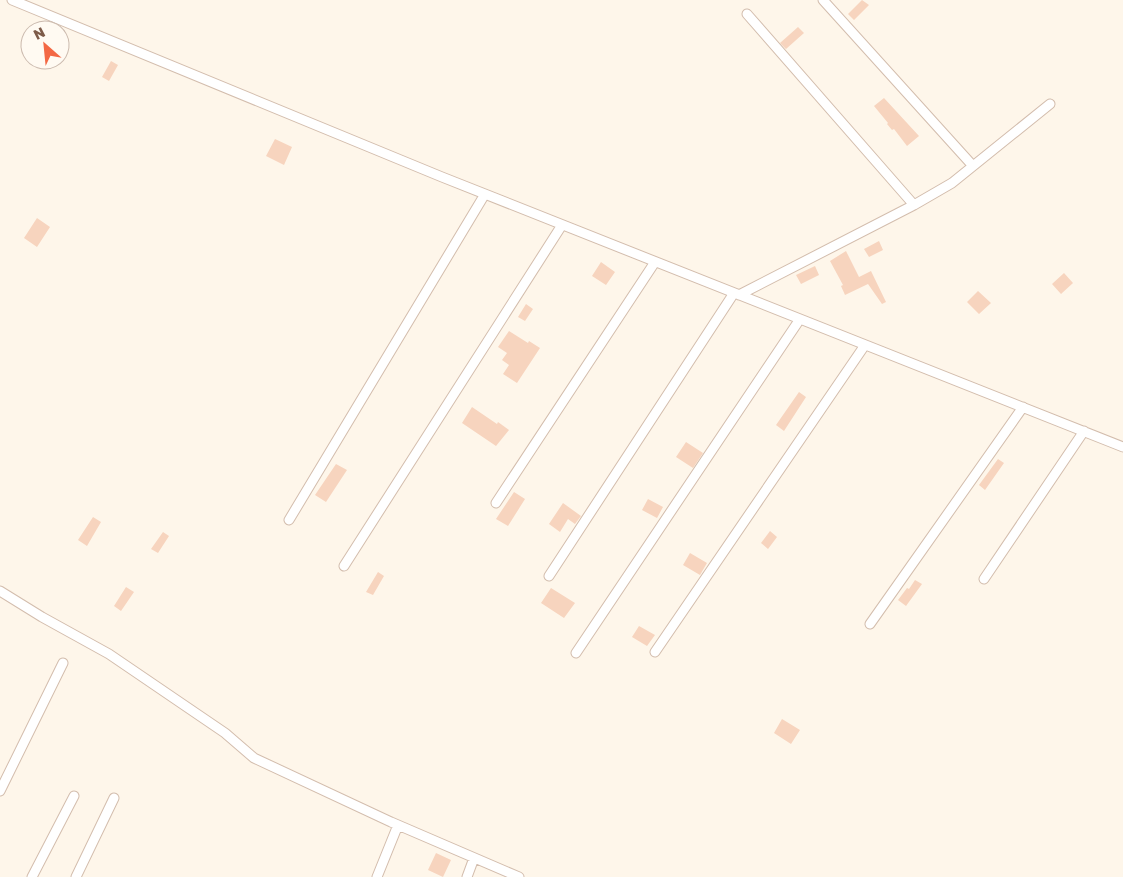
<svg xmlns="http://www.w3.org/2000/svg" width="1123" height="877" font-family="'Golos Text',sans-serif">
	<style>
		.building { fill: #f7d4be }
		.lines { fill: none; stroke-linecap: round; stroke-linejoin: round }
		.street-casing { stroke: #d3bdad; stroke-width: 11 }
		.street { stroke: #fff; stroke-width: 9 }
	</style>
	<rect width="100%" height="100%" fill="#fef6ea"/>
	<!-- building -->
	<path class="building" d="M862,0L869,5L854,20L848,14Z
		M798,27L804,33L786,49L780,43Z
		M111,61L118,65L109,81L102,77Z
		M884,98L919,136L907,146L894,129L892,130L887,124L888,123L874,106Z
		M275,139L292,147L284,165L266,156Z
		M37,218L50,227L37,247L24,238Z
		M879,241L883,250L869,257L864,249Z
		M846,251L859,277L871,271L886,302L882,304L868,284L845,295L841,286L843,285L830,261Z
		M601,262L615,272L606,285L592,276Z
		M815,266L819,275L801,284L796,275Z
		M1064,273L1073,283L1061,294L1052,284Z
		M978,291L991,303L979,314L967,302Z
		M526,304L533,309L525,321L518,317Z
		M509,331L528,343L529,341L540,348L517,383L503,374L509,365L502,360L507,353L498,347Z
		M799,392L806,397L784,431L776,425Z
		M472,407L497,424L498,422L509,430L496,446L462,423Z
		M686,442L703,453L693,468L676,457Z
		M998,459L1004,463L985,490L979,485Z
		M336,464L347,470L326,502L315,495Z
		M514,492L525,499L508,526L496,519Z
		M648,499L663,507L657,518L642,510Z
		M563,503L581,516L575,524L568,519L560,532L549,524Z
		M93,517L101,522L87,546L78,540Z
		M770,531L777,537L768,549L761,543Z
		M163,532L169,536L158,553L151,549Z
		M690,553L707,563L700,575L683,565Z
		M378,572L384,576L373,595L366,592Z
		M915,580L922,584L906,606L898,600L907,588L909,589Z
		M126,587L134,592L121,611L114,606Z
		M551,588L575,603L564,618L541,603Z
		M639,626L655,635L647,646L632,637Z
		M782,719L800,730L791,744L774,733Z
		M436,853L451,860L443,877L428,870Z"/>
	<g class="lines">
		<defs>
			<path id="street" d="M12,0L442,177L1123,447
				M823,0L973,166
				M747,14L914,205
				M739,295L914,205L952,183L1050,104
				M496,503L655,262
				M289,520L485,194
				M344,566L562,225
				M549,576L734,293
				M984,579L1084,431
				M0,591L42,617L109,654L225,733L254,758L391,822L519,877
				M870,624L1023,407
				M655,652L865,345
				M576,653L800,319
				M0,791L63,663
				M32,877L74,796
				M76,877L114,798
				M377,877L398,825
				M467,877L474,858"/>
		</defs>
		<!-- street casing -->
		<use href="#street" class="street-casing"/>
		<!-- street -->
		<use href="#street" class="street"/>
	</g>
	<!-- north arrow -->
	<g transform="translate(45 45) rotate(333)"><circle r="24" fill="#fffaf2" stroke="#cbbaae"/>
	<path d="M0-4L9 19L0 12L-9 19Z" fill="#f36844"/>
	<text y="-8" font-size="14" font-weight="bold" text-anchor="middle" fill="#7d5b49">N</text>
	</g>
</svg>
